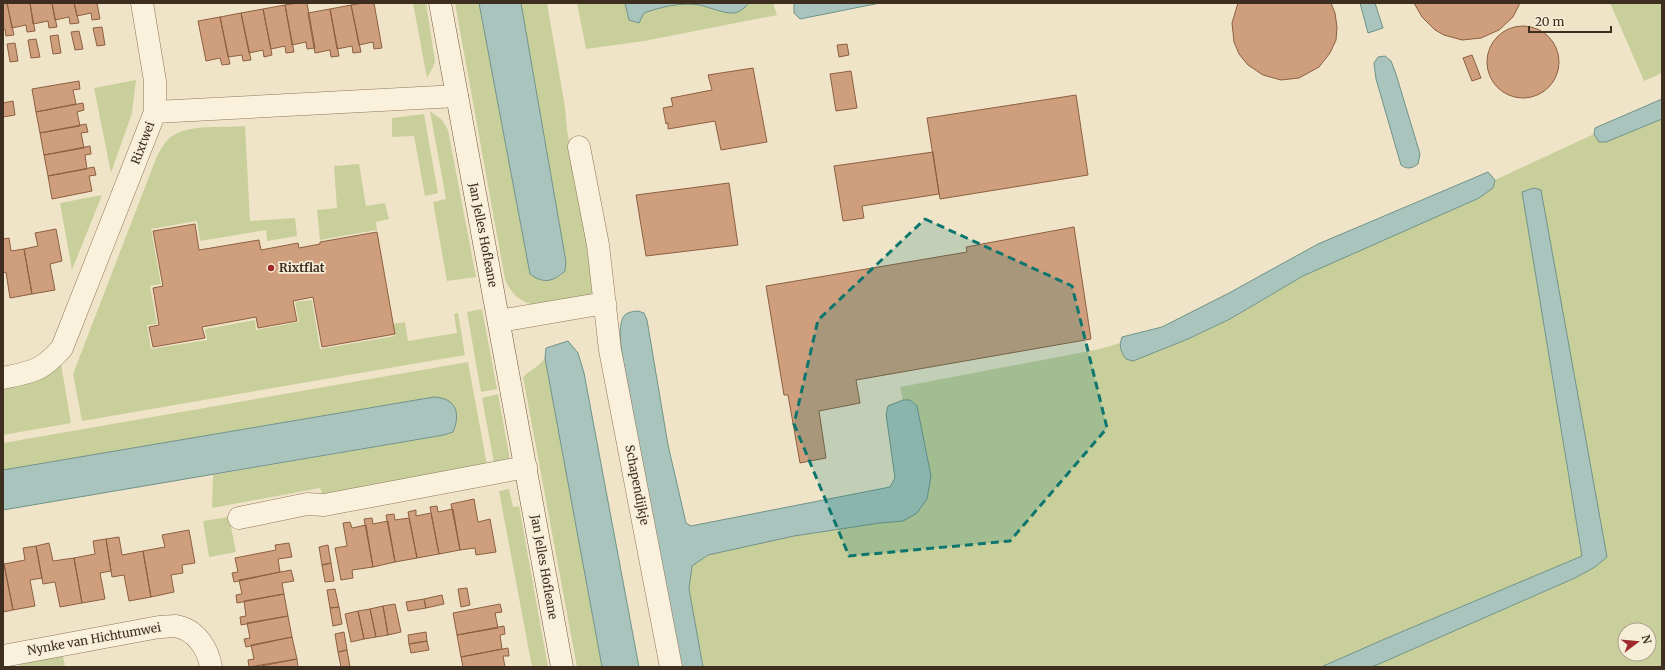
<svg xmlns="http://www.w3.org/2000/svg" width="1665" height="670" font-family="Merriweather,serif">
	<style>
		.green { fill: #c9cf9b; fill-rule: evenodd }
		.water { fill: #a9c4bc; stroke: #6f938a }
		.building { fill: #cf9f7d; stroke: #8d5f41 }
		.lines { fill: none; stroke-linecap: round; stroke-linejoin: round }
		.street-casing { stroke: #8d765c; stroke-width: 23 }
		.secondary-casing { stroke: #6f573f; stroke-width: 23 }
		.street { stroke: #faf1dc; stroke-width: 22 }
		.secondary { stroke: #faf1dc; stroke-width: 22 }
		.marked { fill: #0f766e; fill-opacity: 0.2; stroke: #0f766e; stroke-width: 3; stroke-dasharray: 8 5; stroke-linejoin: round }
		.poi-dot { fill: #9e2a2b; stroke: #f7eed8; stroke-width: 1.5 }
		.labels { text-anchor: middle; stroke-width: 3.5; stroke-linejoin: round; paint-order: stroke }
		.street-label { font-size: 12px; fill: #3d2e20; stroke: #f7eed8 }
		.poi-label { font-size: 12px; font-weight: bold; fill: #3d2e20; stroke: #f7eed8; text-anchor: start }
	</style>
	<rect width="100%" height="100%" fill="#f0e4c8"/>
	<!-- green -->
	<path class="green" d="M413,3H426L435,61L433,67L427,78Z
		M455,3H479L530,274L545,281L559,277L565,271L566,262L521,3H547L565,107L567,130L597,289L592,295L534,305C519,301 511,294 505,279Z
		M577,3H625L629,20C651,10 673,2 698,5C707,6 725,14 734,13C740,12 745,7 749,3H773L777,15L644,41L586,49Z
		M1610,3H1662V73L1644,81Z
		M136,80L132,113L111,173L94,88Z
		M430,111L442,120L448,130L476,277L447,281L433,202L446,199Z
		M424,114L438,193L425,196L414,136L392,137V118Z
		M1662,119V667H1372L1575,578L1595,567L1522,192L1582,556L1387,638L1321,667H703L689,589L692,566L708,555L794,536L880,523L903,521L927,499L931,476L917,406L910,400H903L900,387L1100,349L1120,343L1121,352L1126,359L1133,361L1188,339L1230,319L1303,276L1493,188L1495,180L1594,134L1599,142H1606ZM1625,630H1649V654H1625Z
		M245,126L250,221L295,218L297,236L267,241L266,230L200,241L197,221L151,229L161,284L150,286L157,324L147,325L151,349L207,340L205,329L255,320L256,330L299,322L295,302L312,300L320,349L395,336L393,324L405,322L408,341L457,333L454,314L458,313L465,355L82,421L73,374L157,156C161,149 165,141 172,136C189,124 224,128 245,126Z
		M359,164L366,206L385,203L389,219L376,222L377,230L320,240L317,210L337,208L334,166Z
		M102,195L72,270L60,203Z
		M482,309L497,389L481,392L467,312Z
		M545,358L602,667H577L523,377C531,369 538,368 545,358Z
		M468,362L487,465L323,496L320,488L212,508L213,475L444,435L434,397L3,470V443Z
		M61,364L71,423L3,435V388C28,383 41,383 61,364Z
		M498,394L510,460L494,463L482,398Z
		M509,489L513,507L519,506L548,667H532L499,491Z
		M229,517L236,552L209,557L203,521Z
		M63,656L65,667H21L20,664Z"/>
	<!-- water -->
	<path class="water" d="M479,3H521L566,262L565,271C553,282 543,284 530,274Z
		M625,3H749C745,7 740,13 733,13C726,14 708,7 700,5C681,2 661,7 644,13L639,23L629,20Z
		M794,3H880L800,19L794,13Z
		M1360,3H1375L1383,28L1368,33Z
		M1385,56L1391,61L1396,74L1420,154L1418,164C1413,168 1407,170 1401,165L1376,79L1374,63L1378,57Z
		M1662,99V119L1606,142H1599L1594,134L1595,128Z
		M1488,172L1495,180L1493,188L1479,198L1303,276L1230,319L1188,339L1133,361L1126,359C1120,351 1119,346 1122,337L1162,327L1229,293L1318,244Z
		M1534,188L1541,190L1607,557L1595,567L1575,578L1372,667H1321L1387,638L1582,556L1522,192Z
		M638,311L644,313L647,320L668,445L686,523L691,526L890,487L895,478L886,414L888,406L903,400H910L917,406L931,476L927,499L917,513L903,521L880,523L794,536L708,555L692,566L689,589L703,667H681C665,581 648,494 632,408C629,388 617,341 621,324C623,313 628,312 638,311Z
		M568,341L578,353L584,373L639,667H602L545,358L546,348Z
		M434,397C456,398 461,413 453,432L444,435L3,510V470Z"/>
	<!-- building -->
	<path class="building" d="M3,3H7L14,35L6,36L5,29L3,30Z
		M7,3H30L35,31L27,32L26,25L12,28Z
		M30,3H52L57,27L49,28L48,21L33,24Z
		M52,3H74L79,23L70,24L69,17L55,20Z
		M74,3H97L100,19L92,20L91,13L77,16Z
		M297,3H307L315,48L307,49L306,42L292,45L285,5Z
		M364,3H374L382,48L374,49L373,42L359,45L351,5Z
		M1238,3H1331L1335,13L1337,27L1336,40L1330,53L1319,67L1299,78L1281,80L1263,75L1248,65L1239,54L1234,42L1232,23Z
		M1414,3H1520L1513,17L1499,30L1481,38L1462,40L1444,35L1435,30L1422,17Z
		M285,5L294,52L286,53L285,46L271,49L263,9Z
		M351,5L361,52L353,53L352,46L337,49L330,9Z
		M263,9L272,55L264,57L263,50L249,53L241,13Z
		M330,9L339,56L331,57L330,50L315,53L308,13Z
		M241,13L251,60L243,61L242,55L228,57L220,17Z
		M220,17L230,64L222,65L220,58L206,61L198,21Z
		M1487 62a36 36 0 1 1 72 0a36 36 0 1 1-72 0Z
		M102,27L105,45L97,46L93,28Z
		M79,31L83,49L75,50L71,32Z
		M58,35L61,53L53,54L50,36Z
		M36,39L40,57L31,58L28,40Z
		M15,43L18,61L10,62L7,44Z
		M847,44L849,55L839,57L837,45Z
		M1472,55L1481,78L1472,81L1463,58Z
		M753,68L767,142L721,150L715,121L668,129V123L666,124L663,108L673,106L671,98L712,90L708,75Z
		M851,71L857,108L836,111L830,74Z
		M79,81L80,89L73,90L76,104L36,112L32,89Z
		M1076,95L1088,175L940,199L927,118Z
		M13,101L15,115L3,117V103Z
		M83,103L84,110L77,112L80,126L40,133L36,112Z
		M86,124L88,132L81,133L84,148L44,155L40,133Z
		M90,146L91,154L85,155L87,169L48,176L44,155Z
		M933,152L939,194L862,206L864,218L843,221L834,166Z
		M94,167L96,175L89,176L92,191L52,199L48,176Z
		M729,183L738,245L646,256L636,195Z
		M195,224L199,250L259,240L261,250L298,243L299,248L320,244V242L377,232L395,334L322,347L313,297L293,301L297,321L258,328L256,317L202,327L205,338L153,347L149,327L159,325L153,288L163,286L153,231Z
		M1074,227L1091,339L856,380L860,403L819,411L826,458L800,463L788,395H784L766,286L967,252L966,247Z
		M56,229L62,261L50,264L55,290L32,294L24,249L38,246L35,233Z
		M9,238L11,251L24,249L32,294L10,298L6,272L3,273V239Z
		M474,499L478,522L490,519L496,552L476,555L475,548L460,550L451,504Z
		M437,506L438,512L453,509L460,550L439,554L430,507Z
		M416,510V516L431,513L439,554L417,558L408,512Z
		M394,514L395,520L409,518L417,558L395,562L386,515Z
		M372,518L373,524L388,521L395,562L373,567L364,519Z
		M350,522L352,528L366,525L373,567L352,570L353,578L341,580L335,548L347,546L343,523Z
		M189,530L195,563L182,565L183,573L171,575L174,592L151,597L143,551L165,547L162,535Z
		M119,537L122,555L143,551L151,597L129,601L124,575L112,577L106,539Z
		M106,539L111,571L100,573L105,599L82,603L74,558L95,554L93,541Z
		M49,543L53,561L74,558L82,603L60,607L55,582L43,584L36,546Z
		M289,543L292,557L278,559L280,572L234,582L232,573L238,572L235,558L276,550L275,545Z
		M328,545L331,563L322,565L319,547Z
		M36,546L42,578L30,580L35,606L13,610L4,564L25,560L23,548Z
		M331,563L334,581L325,582L322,565Z
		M3,564H4L13,610L3,612Z
		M291,570L294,581L282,583L284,594L237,603L236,595L242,594L239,580Z
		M467,588L470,605L461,607L458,589Z
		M335,589L339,607L330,608L327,590Z
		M284,594L288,616L241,625L240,617L246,616L244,601Z
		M442,595L444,604L426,608L424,599Z
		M424,599L426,608L408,611L406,602Z
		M395,604L401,632L388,635L383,606Z
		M500,604L502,612L495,613L498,628L457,635L453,613Z
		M383,606L388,635L376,637L370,609Z
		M339,607L342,624L333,626L330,608Z
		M370,609L376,637L364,639L358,611Z
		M358,611L364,639L351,642L345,614Z
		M288,616L292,637L246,647L244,639L250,638L247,623Z
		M504,626L505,634L500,635L502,649L461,657L457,635Z
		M344,632L347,650L338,652L335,634Z
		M426,632L427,641L409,644L408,635Z
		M292,637L297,659L249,667L248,660L254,659L251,645Z
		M427,641L429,650L411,653L409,644Z
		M508,648L509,656H503L505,667H463L461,657Z
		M347,650L350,667H341L338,652Z
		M297,659L298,667H256Z"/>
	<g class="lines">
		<defs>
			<path id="street" d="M155,112L457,96
				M579,147L598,245L610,350L671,667
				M499,321L605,303
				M3,378C32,372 42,371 62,348L155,112V81L142,3
				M239,518L307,504L324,505L526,467
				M3,656L159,627C164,627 170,626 175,626C196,629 208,649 211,667"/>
			<path id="secondary" d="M440,3L562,667"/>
		</defs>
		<!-- street casing -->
		<use href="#street" class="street-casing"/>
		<!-- secondary casing -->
		<use href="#secondary" class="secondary-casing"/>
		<!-- street -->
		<use href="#street" class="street"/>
		<!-- secondary -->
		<use href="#secondary" class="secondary"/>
	</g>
	<!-- marked area -->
	<path class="marked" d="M925,219L1072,286L1107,428L1010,541L849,556L794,424L818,320Z"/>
	<!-- markers -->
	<circle class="poi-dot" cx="271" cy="268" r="4"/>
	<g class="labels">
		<!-- street labels -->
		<g class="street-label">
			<text transform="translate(143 143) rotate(-69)" y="4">Rixtwei</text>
			<text transform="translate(483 235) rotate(79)" y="4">Jan Jelles Hofleane</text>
			<text transform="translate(637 485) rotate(79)" y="4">Schapendijkje</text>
			<text transform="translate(544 567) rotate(80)" y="4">Jan Jelles Hofleane</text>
			<text transform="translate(94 639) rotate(-10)" y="4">Nynke van Hichtumwei</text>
		</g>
		<!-- poi labels -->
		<g class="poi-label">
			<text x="279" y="272">Rixtflat</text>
		</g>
	</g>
	<!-- border -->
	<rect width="1665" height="670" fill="none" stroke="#3d2e20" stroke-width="8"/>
	<!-- north arrow -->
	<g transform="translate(1637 642) rotate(74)"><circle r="19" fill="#f7eed8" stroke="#ada18e"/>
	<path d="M0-3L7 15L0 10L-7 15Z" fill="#9e2a2b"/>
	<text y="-6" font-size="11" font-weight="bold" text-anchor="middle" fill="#3d2e20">N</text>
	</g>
	<!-- scale -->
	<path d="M1529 26v6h82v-6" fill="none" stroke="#3d2e20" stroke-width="2"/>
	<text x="1535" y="26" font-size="12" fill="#3d2e20" stroke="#f7eed8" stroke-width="3" paint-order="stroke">20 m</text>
</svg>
